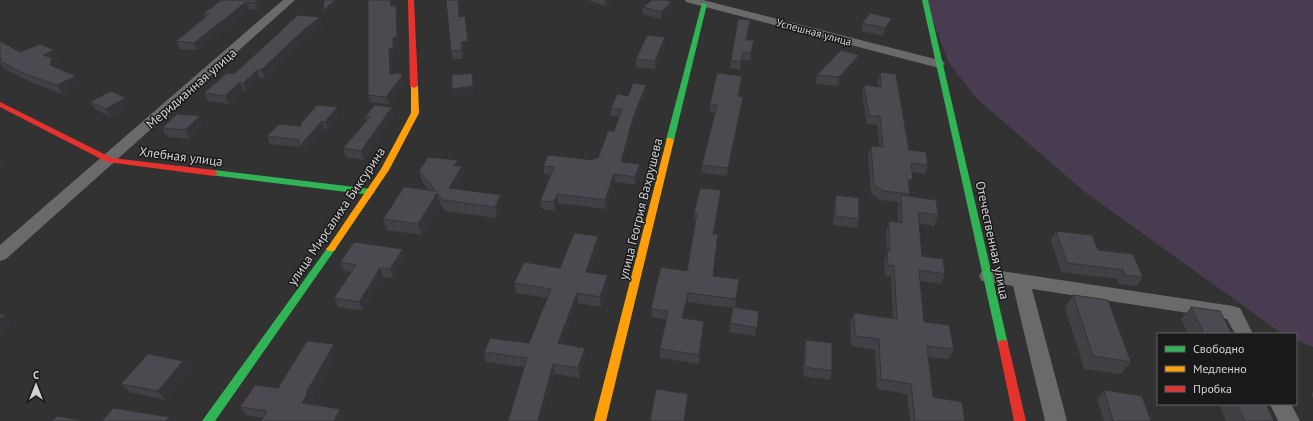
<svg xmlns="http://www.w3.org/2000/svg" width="1313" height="421" font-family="'PT Sans',sans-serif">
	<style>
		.green { fill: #493c50 }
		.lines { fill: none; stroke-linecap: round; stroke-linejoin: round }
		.street { fill: #6b6a6b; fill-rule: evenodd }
		.fast { fill: #30b455; fill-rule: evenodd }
		.slow { fill: #ff9f0a; fill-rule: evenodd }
		.jam { fill: #e5322d; fill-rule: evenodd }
		.wall { fill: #423f45 }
		.shaded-wall { fill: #363338 }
		.building { fill: #4d4950; stroke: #363338 }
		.labels { text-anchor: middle; stroke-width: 3; stroke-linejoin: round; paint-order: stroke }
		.far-street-label { font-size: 11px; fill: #d3d2d3; stroke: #1a191a }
		.street-label { font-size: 13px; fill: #d3d2d3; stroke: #1a191a }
	</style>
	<rect width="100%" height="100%" fill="#323232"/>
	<!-- green -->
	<path class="green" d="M925,0H1313V347L1296,340V334L1281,333L1085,192L977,99L949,63Z"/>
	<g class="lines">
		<!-- street -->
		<path class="street" d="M283,0H295L6,259L0,261V245Z
			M685,0H703L943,61L945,64L939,68L686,2Z
			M988,269L1233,306L1240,308L1253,334H1235L1227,319L1032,289L1067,421H1045L1013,286L982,281L979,276L982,271Z
			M1270,404H1291L1300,421H1278Z"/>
		<!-- fast -->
		<path class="fast" d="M922,0H928L1008,344L1007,347L1003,348L999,347L998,344Z
			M702,3L707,4L674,140L670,142L666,140Z
			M214,170L371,189L375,192L371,195L211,175L210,173Z
			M331,246L334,247L336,249L334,251L215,421H202L328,247Z"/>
		<!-- slow -->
		<path class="slow" d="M411,84H414L418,86L419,113L389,170L334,251H328L326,249L328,247L381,169L411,113Z
			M667,138H670L674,140L606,421H594Z"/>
		<!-- jam -->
		<path class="jam" d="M408,0H414L418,86L414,88L410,86Z
			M0,102L112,158L214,170L218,173L214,176L107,162L0,107Z
			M1003,340L1007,341L1008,344L1026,421H1014L998,344L999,341Z"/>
	</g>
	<!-- wall -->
	<path class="wall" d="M221,0H260L258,10L249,9L198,50L180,49L176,41L205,17L203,14Z
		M392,0V5L397,12L399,44L395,45V55H391L392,74L404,80V84L389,104L370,102L368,95Z
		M446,0H459L460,16H465L470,49L463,50V59H453L451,51Z
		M589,0H614L606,6L590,1Z
		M643,7L672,10L661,19L643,14Z
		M320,17L323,25L308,36L265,78H260L247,91H244L229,104L208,101L204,93Z
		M892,18L890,26L883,36L861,31L862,23Z
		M750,20L749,28L747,40L753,48L750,61L742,60L740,70L730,68L731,60Z
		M0,41L20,52L59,58L54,61L58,67L57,68L81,84L62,94L31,82L5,69L1,64L0,63Z
		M665,45L655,69L636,67V59Z
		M859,55L857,63L838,86L815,84L817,75Z
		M880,72L909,150L928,165L925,174L912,172L913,178L911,187L909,188L910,194L909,196L938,215L934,226L919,223L922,256L945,274L941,284L920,281L924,322L954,349L949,359L928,357L933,397L965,421H910L907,394L877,389L875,350L851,346L850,324L854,313L893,318L891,277L885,276L884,261L887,253L886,232L889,221L898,222V206L899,202L880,200L871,193L868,155L871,146L879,147L877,125L867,124L862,94L864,85L878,87V81Z
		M742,76L739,96L743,97L742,105L727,176L702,173V165L715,113L710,112V104Z
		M646,85L647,93L633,126L623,162L640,164V173L635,185L615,182L606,209L558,203L555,211L542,209L540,201L551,175L544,174L543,166L593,160L598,158L614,131L619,117L611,116V108L628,96Z
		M90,102L131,106L111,117L96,110Z
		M392,107L395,115L364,160L346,157L343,148L367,121L365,117Z
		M340,115L328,129H325L302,155L299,147L270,144L267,136Z
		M204,125L190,139L167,137L162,128Z
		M458,160L459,166L464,177L457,189L503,206L497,218L446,211L440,204L422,235L387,230L383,219L429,190L422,182L419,171Z
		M721,190L720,199L714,234H718L713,276L739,279L735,307L759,311L755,336L729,332L733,308L687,302L684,318L704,330L699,364L660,358V349L666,320L652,317L651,309L687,271L695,222H694V213Z
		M836,195L859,219L857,228L833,225L834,204Z
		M1056,231L1098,250L1143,277L1137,286L1119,284L1117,279L1061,272L1051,240Z
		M598,236L599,246L590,272L608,285L601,307L578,303L563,344L585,348L586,357L580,378L555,374L524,367L486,362L484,352L529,343L547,298L516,293L514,283L560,268Z
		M403,249L406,257L393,278L383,277L363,311L338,307L334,298L351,272L344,271L340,262Z
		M1073,295L1131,362L1121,374L1084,369L1065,308Z
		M1191,307L1232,334H1188L1181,319Z
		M806,340L832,371L830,380L803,376L804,348Z
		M334,344L338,352L312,400L313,402L311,404L340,409L345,418H263L246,415L240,407L278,388Z
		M183,361L190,369L165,400L129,392L121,384Z
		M1104,390L1151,421H1104L1097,399Z
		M1313,392V398L1311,394Z
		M1219,404H1266L1274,421H1226Z"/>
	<!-- shaded-wall -->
	<path class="shaded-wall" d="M256,0H260L258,10L255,3Z
		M335,0H340L325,15L323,11Z
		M390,0H392V12Z
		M458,0H459L461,24L459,17Z
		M605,0H614L606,6Z
		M246,2L249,9L198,50L194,43Z
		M672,2V10L661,19V12Z
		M396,5L397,12L399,44L395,45V55H391L392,81L390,74L389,49L393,38Z
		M465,16L470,49L463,50V59L462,50L461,42Z
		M320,17L323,25L308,36L265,78L261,70L305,29Z
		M892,18L890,26L883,36L885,28Z
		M750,20L749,28L745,48L746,40Z
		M665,37V45L655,69V61Z
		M754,40L753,48L750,61L751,53Z
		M54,50L59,58L54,61L58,67L56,73L43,55Z
		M743,52L742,60L740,70L741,62Z
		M859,55L857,63L838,86L839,77Z
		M257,70L260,78L247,91L243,83Z
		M402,73L404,80V84L389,104L386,97Z
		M472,73L474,81L475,95L454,97L452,89Z
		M76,76L81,84L62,94L57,85Z
		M240,82L244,91L229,104L225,96Z
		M646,85L647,93L633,126L621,170V162L633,118Z
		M743,97L742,105L727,176L728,168Z
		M126,98L131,106L111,117L106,109Z
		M337,107L340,115L328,129L325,122Z
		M392,107L395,115L364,160L361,151Z
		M200,116L204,125L190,139L185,130Z
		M322,121L325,129L302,155L298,148Z
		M458,160L460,169L462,166L464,177L452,199L449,188L454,166Z
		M0,161H1L6,168L0,171Z
		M640,164V173L635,185V177Z
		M614,174L615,182L606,209L605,200Z
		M913,178L911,187L905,190L908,181Z
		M721,190L720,199L712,242L713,234Z
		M437,193L440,204L422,235L418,224Z
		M557,194L558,203L555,211L554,202Z
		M501,195L503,206L497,218L495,207Z
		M598,236L599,246L587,281L586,272Z
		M403,249L406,257L393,278L390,269Z
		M380,268L383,277L363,311L359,302Z
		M608,275V285L601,307L600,297Z
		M577,293L578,303L560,353L558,343Z
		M688,293L687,302L682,327V318Z
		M5,315L13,324L0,336V319Z
		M704,321V330L699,364V355Z
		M334,344L338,352L312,400L313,402L307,411L302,403L306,393Z
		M585,348L586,357L580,378L578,368Z
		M183,361L190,369L165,400L158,391Z
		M553,364L555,374L543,421H538Z
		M688,394V402L685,421H684Z
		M340,409L345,418L343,421H334Z
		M169,417L172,421H166Z"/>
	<!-- building -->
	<path class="building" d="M221,0H256L255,3L246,2L194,43L176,41L209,14H203Z
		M324,0H335L323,11Z
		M368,0H390L391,6L396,5L397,37L393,38V48L389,49L390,74L402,73V76L386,97L368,95Z
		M446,0H458L459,17L465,16L468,41L461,42L462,50L451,51Z
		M652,0H665L672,2L661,12L643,7Z
		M870,13L892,18L885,28L862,23Z
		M298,15L320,17L305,29L261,70H257L243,83L240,82L225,96L204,93L227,73L234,74Z
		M738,19L750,20L746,40H754L751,53L743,52L741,62L731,60Z
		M647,35L665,37L655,61L636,59Z
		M0,41L20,52L40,44L54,50L43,55L52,58L50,65L76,76L57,85L25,74L0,61V60L2,59L0,58Z
		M841,50L859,55L839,77L817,75Z
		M880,72L896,74L909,150L926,152L928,165L911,163L913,178L908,181L910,194L883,191L874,184L871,146L883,147L880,116H869L864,85L881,87Z
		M472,73L473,86L452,89V75Z
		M717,73L742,76L738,96L743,97L728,168L702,165L717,105L710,104Z
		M633,83L646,85L633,118L621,162L640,164L635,177L614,174L605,200L557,194L554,202L540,201L554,167L543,166L548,155L593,160L594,158H598L608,131H614L622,109L611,108L617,94L628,96Z
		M111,91L126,98L106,109L90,102Z
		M317,105L337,107L325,122L322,121L298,148L299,140L267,136L279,124L301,126V123Z
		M374,105L392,107L361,151L343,148L370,117H365Z
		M177,114L200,116L185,130L162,128Z
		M428,157L458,160L454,166H462L449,188L501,195L495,207L443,200L437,193L418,224L383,219L404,187L436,191L419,171Z
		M700,188L721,190L713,234H718L713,276L739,279L736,299L688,293L682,318L704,321L699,355L660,349L668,311L651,309L656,286L661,267L687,271L697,213H694Z
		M836,195L859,198V219L835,216Z
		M901,195L936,200L938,215L918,212L922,256L943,259L945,274L919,270L924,322L949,325L954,349L927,346L933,397L962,402L965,421H915L911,384L881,379L879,339L855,336L854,313L897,319L894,266L888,265L887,251H890L889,221L902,223Z
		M1056,231L1092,235L1098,250L1133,254L1143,277L1125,275L1123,270L1067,263Z
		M574,233L598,236L586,272L608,275L600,297L577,293L558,343L585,348L578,368L553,364L538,421H508L527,358L484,352L490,338L529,343L551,289L514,283L524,262L560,268Z
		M354,242L403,249L390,269L380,268L359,302L334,298L356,265L340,262Z
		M1073,295L1108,300L1131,362L1093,356Z
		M733,307L759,311L757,328L730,323Z
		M1191,307L1220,311L1232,334H1204Z
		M0,314L5,315L0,319Z
		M806,340L832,343V371L805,367Z
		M307,341L334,344L306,393H308L302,403L340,409L334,421H261L267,411L240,407L255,385L278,388Z
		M148,354L183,361L158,391L121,384Z
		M656,389L688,394L684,421H650Z
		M1104,390L1142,396L1151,421H1113Z
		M1237,404H1266L1274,421H1245Z
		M113,408L169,417L166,421H102Z
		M57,416L80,420L79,421H52Z"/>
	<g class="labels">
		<!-- far-street labels -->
		<g class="far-street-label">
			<text transform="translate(814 32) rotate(15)" y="4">Успешная улица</text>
		</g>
		<!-- street labels -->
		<g class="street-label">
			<text transform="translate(191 88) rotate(-41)" y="5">Меридианная улица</text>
			<text transform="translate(181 156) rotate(7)" y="5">Хлебная улица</text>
			<text transform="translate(640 209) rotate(-76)" y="5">улица Геогрия Вахрушева</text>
			<text transform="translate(336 216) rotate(-56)" y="5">улица Мирсалиха Биксурина</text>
			<text transform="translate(993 240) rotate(78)" y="5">Отечественная улица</text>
		</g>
	</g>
	<!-- legend -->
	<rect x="1157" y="333" width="140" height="72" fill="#1a191a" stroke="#646364"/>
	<rect x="1165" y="346" width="20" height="6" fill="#30b455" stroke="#646364"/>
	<text x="1193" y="353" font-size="12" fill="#d3d2d3">Свободно</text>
	<rect x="1165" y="366" width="20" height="6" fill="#ff9f0a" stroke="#646364"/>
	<text x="1193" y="373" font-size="12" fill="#d3d2d3">Медленно</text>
	<rect x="1165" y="386" width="20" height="6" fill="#e5322d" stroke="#646364"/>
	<text x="1193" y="393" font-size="12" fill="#d3d2d3">Пробка</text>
	<!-- north arrow -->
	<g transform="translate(36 385)" stroke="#1a191a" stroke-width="3" paint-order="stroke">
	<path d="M0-3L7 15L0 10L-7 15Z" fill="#d3d2d3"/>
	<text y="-6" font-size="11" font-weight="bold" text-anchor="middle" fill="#d3d2d3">С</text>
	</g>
</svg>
